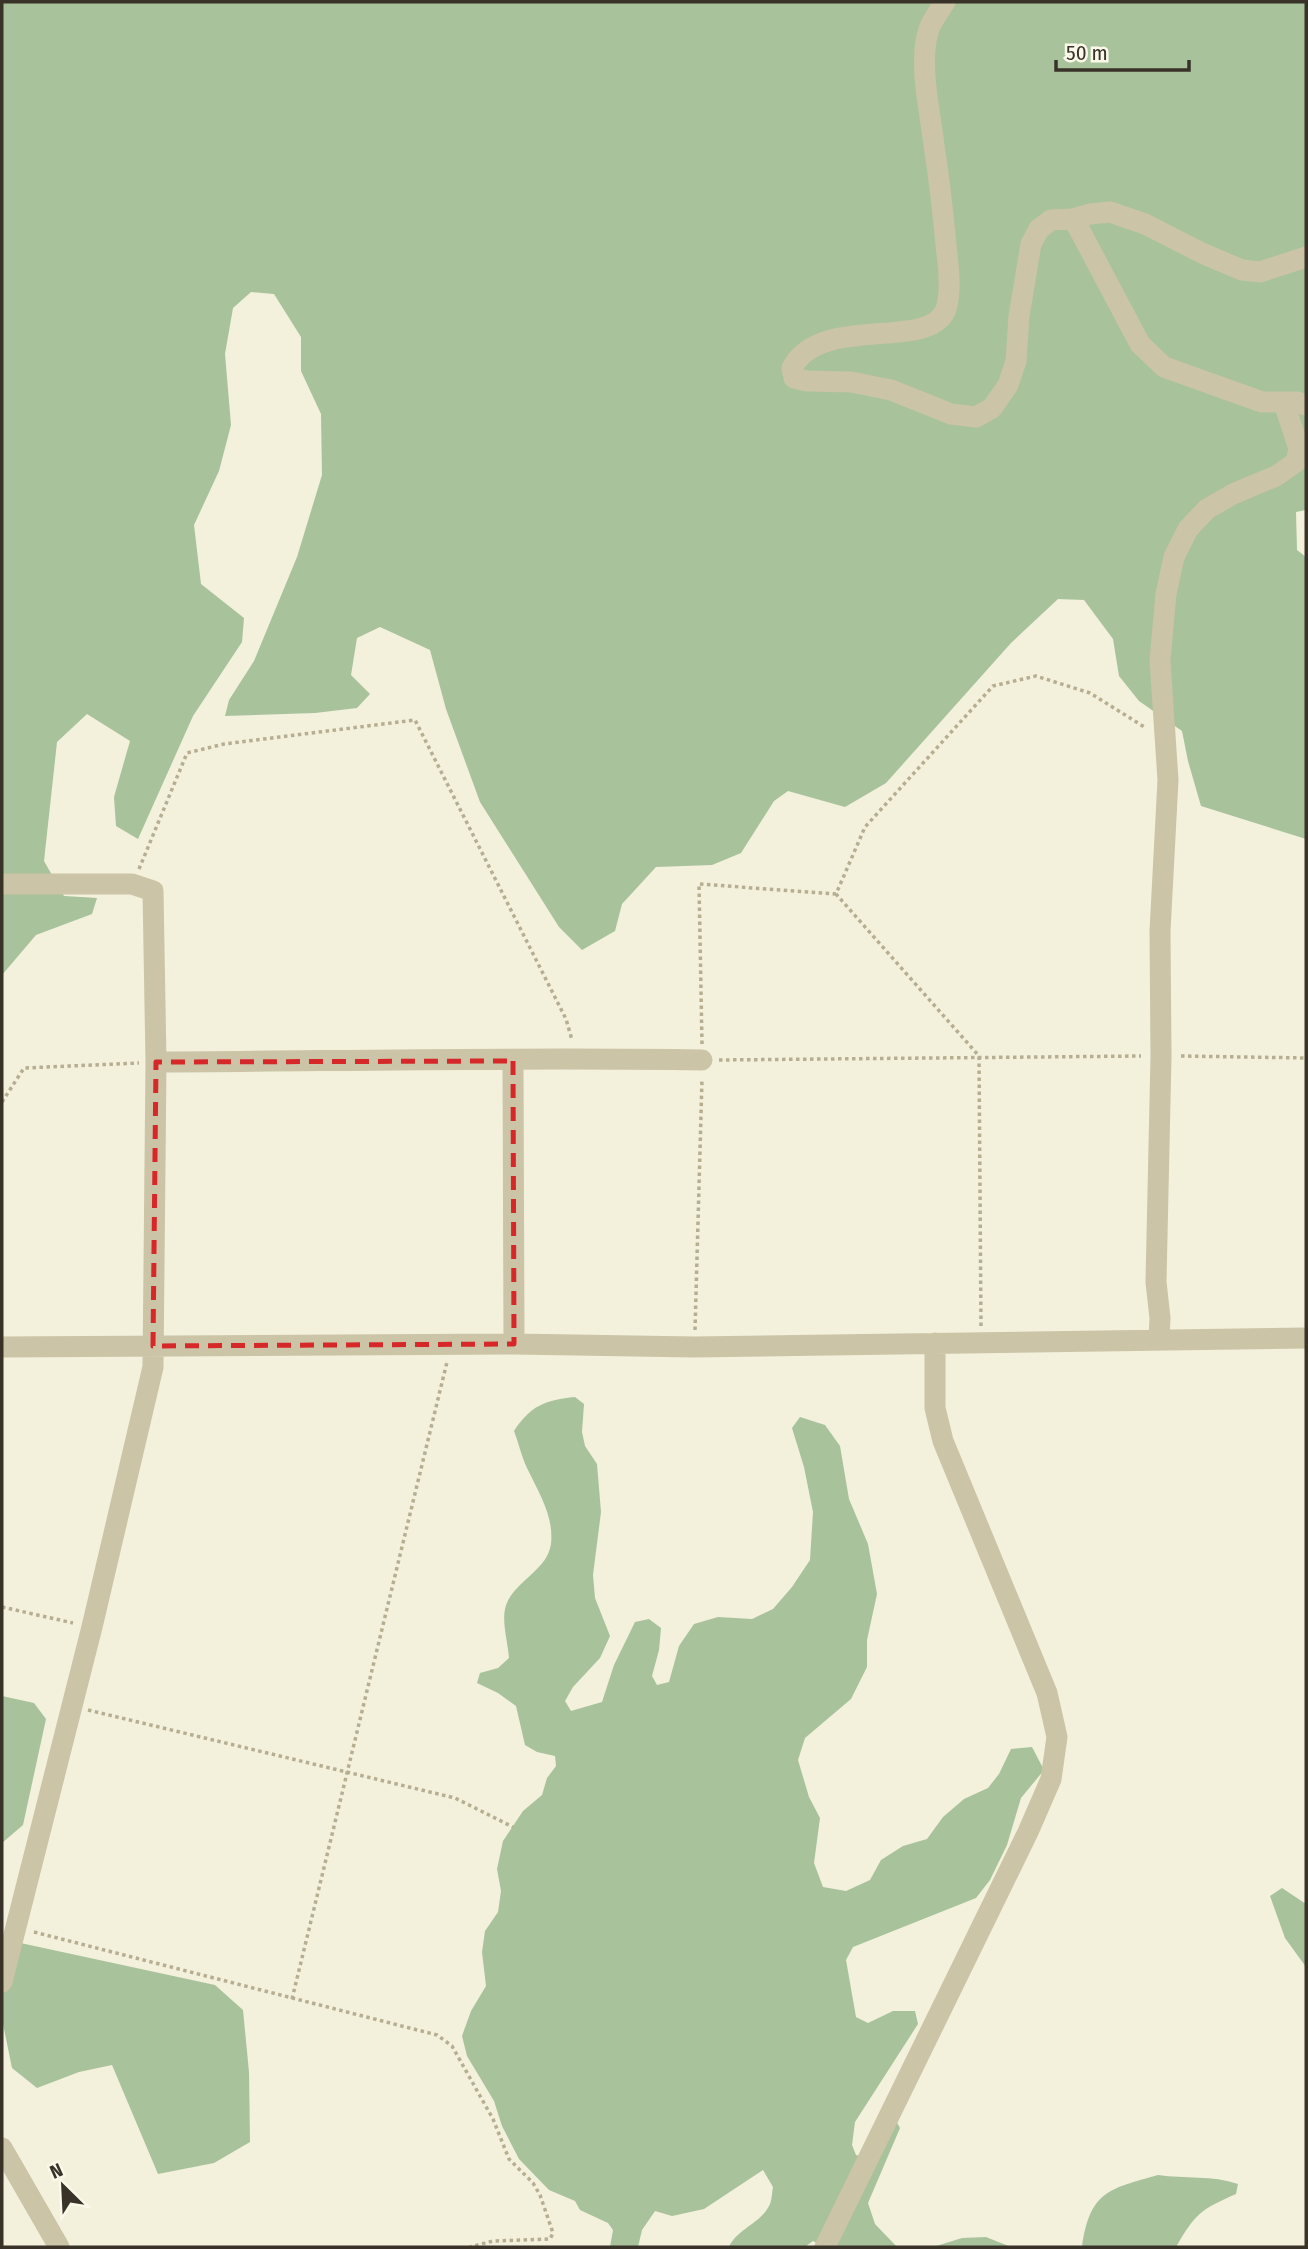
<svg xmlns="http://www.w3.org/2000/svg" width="1308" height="2249" font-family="'Fira Sans Condensed',sans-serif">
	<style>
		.green { fill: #a8c29b }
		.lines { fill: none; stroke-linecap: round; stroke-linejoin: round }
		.path { stroke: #b7ae91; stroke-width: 3.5; stroke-dasharray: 3.5 3.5; stroke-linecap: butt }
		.minor { stroke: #cbc4a7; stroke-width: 21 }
		.marked { fill: none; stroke: #d62828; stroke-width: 5; stroke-dasharray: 14 9; stroke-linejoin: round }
	</style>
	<rect width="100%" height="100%" fill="#f3f0dc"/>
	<!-- green -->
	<path class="green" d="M2,2H1306V510L1296,512L1297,550L1306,557V839L1201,806L1188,761L1182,731L1139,701L1119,676L1113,639L1084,600L1058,599L1011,643L886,783L845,807L788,791L774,801L741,853L712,865L656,867L622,904L615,931L582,950L559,927L480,802L446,709L430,650L380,627L357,638L351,675L370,694L357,708L315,713L225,716L229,700L254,661L297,557L322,475L321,414L301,371V337L274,294L251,292L233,308L225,354L231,425L219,471L194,525L201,584L244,618L242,642L193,716L138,839L116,826L114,797L130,741L87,714L57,742L44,861L64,896L97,898L92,914L36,935L2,975Z
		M575,1397L584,1404L582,1432L585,1446L597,1464L601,1512L593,1575L595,1598L610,1636L600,1658L573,1687L565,1701L571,1711L602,1702L614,1665L635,1622L649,1619L661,1628L659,1650L652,1676L657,1685L669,1682L679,1646L694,1624L718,1617L752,1619L773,1609L792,1587L810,1560L813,1512L804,1467L792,1428L800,1417L825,1425L840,1446L849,1499L868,1544L877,1594L867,1640V1667L851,1699L805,1738L798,1760L809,1797L820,1818L814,1863L823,1887L846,1891L870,1880L881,1860L903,1846L927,1839L943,1817L964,1799L988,1788L999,1774L1011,1749L1032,1747L1044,1770L1021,1798L1007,1845L990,1880L976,1898L853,1947L846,1960L856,2017L868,2023L893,2011H915L918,2024L855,2122L852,2145L856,2155L874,2160L895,2119L900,2128L868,2203L875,2224L897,2247H825L813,2241L805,2247H729C738,2228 761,2224 770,2204C772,2199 772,2192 773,2187L763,2170L704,2209L672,2216L655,2211L642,2230L638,2247H610L613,2230L608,2223L580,2210L575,2201L549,2190L519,2159L502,2126L494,2101L467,2056L462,2036L471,2011L486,1986L482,1952L485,1931L498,1912L501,1891L497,1869L503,1841L523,1811L542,1795L547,1778L556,1766L555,1756L537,1752L525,1745L516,1706L498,1693L477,1683L480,1673L498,1668L509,1658C508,1643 502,1623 505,1609C511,1582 547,1572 551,1544C554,1517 540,1495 529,1472C522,1459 519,1444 514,1431C531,1405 546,1400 575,1397Z
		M2,1696L34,1703L46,1719L23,1825L2,1843Z
		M1282,1888L1306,1904V1967L1285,1938L1270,1896Z
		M2,1939L215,1985L243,2010L249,2072L250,2142L214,2163L158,2174L112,2065L79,2072L37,2088L12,2068L2,2019Z
		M1158,2175C1185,2179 1212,2175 1238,2184L1236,2194C1200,2210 1196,2213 1176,2247H1082C1090,2191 1109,2189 1158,2175Z
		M986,2237L1011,2247H933L962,2238Z"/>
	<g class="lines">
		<!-- path -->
		<path class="path" d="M139,869L187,753L224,744L415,720L566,1019L572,1040
			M702,1044L699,884L836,894
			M1181,1056L1306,1058
			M719,1060L1141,1056
			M2,1102L24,1068L139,1063
			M981,1326L979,1056L836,894L865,827L993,686L1036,676L1090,693L1146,728
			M695,1330L702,1079
			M2,1607L73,1623
			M88,1710L455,1798L513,1827
			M34,1932L437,2035L452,2046L493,2119L509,2159L533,2183L540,2195L553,2233L550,2239L493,2241L470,2247
			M292,1999L447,1362"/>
		<!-- minor -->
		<path class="minor" d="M945,2C940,10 932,20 929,29C918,62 930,111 934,145C939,178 943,212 946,245C948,265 952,289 946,309C931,352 820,313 792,368L794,378L807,381L851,382L891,390L951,414L976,417L992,408L1008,385L1016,361L1019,316L1031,244L1039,229L1051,220L1072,219L1090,214L1110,212L1145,224L1204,254L1242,270L1260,272L1306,257
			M1072,219L1078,227L1140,344L1164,367L1262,402H1297L1306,405
			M2,884H132L153,891L156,1062L153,1367L92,1627L2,1982
			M513,1061L514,1344
			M156,1062C338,1061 520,1057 702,1060
			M1159,1338L1160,1318L1156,1282L1161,1056L1160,931L1168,780L1160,660L1166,594L1174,557L1188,529L1207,509L1233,494L1276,476L1296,462L1299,449L1284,403
			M2,1347L514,1344L695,1347L1306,1338
			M2,2148L59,2247
			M825,2247L1028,1832L1051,1779L1057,1737L1047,1693L943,1441L935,1408V1343"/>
	</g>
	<!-- marked area -->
	<path class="marked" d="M513,1061L514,1344L153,1346L156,1062Z"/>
	<!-- border -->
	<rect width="1308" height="2249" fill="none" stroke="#383228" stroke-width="7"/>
	<!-- north arrow -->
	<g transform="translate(63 2186) rotate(336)" stroke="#faf8e8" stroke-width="5" paint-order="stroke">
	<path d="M0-5L12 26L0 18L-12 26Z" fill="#383228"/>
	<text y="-10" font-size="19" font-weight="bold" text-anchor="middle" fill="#383228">N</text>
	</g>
	<!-- scale -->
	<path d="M1056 60v10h133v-10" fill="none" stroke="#383228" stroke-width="3.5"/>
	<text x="1066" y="60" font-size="21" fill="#383228" stroke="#faf8e8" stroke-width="5" paint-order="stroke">50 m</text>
</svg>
